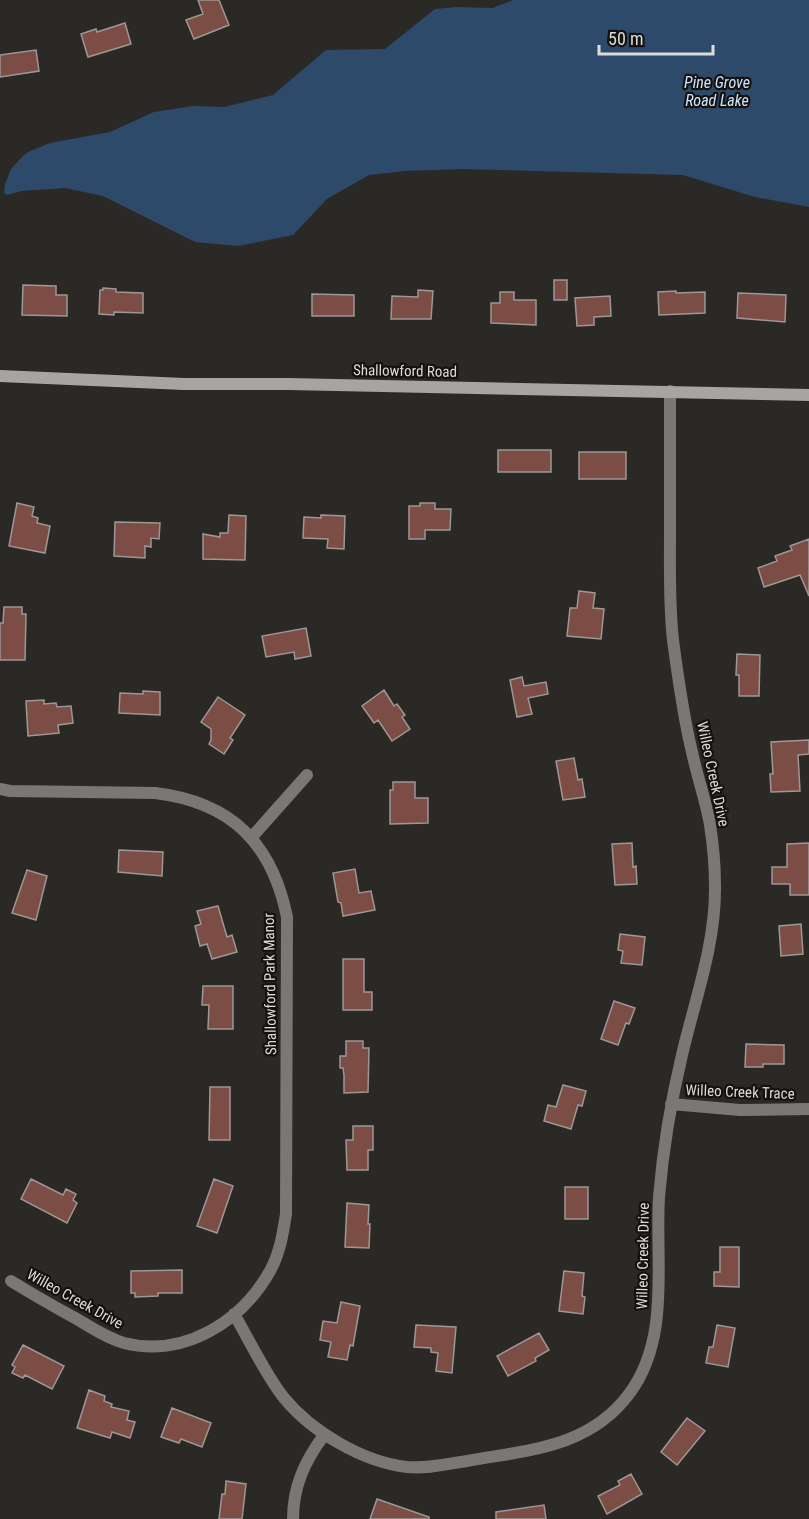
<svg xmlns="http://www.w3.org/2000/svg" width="809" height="1519" font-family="'Roboto Condensed',sans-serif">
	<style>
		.water { fill: #2e4a6b }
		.building { fill: #7b4d45; stroke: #9d9796; stroke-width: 1.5 }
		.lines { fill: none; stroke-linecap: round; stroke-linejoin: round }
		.street { stroke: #7a7777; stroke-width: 12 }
		.secondary { stroke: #a8a4a4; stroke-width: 12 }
		.labels { text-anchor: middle; stroke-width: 4.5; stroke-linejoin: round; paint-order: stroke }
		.street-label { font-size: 15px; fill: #dcdbd9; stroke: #131210 }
		.water-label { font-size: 16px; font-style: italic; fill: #d1e4fc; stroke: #131210 }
	</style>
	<rect width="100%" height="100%" fill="#2b2925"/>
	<!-- water -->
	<path class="water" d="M513,0H809V207L755,197L683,175L462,169L405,171L369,175L327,199L293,235L238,246L195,242L103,196L65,188L21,191L7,195L4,193L5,184L11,169L21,158L28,152L50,143L110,132L154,112L193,106L224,107L273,95L326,50L385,49L435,9L456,7L492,8Z"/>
	<!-- building -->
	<path class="building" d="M198,0H219L229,25L194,39L186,20L203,14Z
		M125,23L131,44L88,57L81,34L96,29L97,32Z
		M36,50L39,71L0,77V55Z
		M554,280H567V300H554Z
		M23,285L56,286V295H67V316L22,315Z
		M103,288L116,289V292L143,293V313L114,312V315L99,314L100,290H103Z
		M418,290L433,291L431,319H391L392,296L418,297Z
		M676,291V293L705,292V313L659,315L658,292Z
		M500,292H514V300H536V325L491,323V303H500Z
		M738,293L786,295L785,322L737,318Z
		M312,294L354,295V316H312Z
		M610,296L611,316L594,317V325L577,326L575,298Z
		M498,450H551V472H498Z
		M579,452H626V479H579Z
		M17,503L34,507L32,516L38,518L37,523L50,526L45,553L9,546Z
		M420,503H435V509H451L450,530H425V539H409V506H420Z
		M229,515L246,516L245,560L203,559V534L220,537V533H228Z
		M321,515L345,516L344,549L327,548L328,539L303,538L304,517L321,518Z
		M115,522L160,523L159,539L151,538V547L145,546V558L114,556Z
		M809,539V596L800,575L764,587L758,568L777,561L775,556L792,550L790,546Z
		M579,591L595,593L593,608L604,609L601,639L567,636L570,608H577Z
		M4,607H22V614H26L25,660H0V623H3Z
		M306,628L311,656L295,659L294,652L266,657L262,636Z
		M737,654L760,655L759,696H739V675H736Z
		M522,677L524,686L546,682L548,694L528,698L532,714L517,717L510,680Z
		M384,690L394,706L397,704L405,715L402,717L410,729L392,741L378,720L374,723L362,706Z
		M143,691L160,692V715L119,713L120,693L143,694Z
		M218,697L245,715L230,738L233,740L224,754L209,744L211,740V729L201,722Z
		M44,700V704L56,703L57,707L71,706L73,723L58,725L59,733L28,736L26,701Z
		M809,740V754L798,755L800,791L771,792L770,774H773L771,742Z
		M574,758L578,780L582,779L585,797L563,800L556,761Z
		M393,782H415V798H428V823L390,824V790H393Z
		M632,843L633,867L636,866L637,884L615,885L612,844Z
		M809,843V895H790V884H772V867H787V844Z
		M119,850L163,852L162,876L118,872Z
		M355,869L359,893L371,891L375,910L343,916L341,903L338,902L333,873Z
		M27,870L47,876L36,920L12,913Z
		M218,906L227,937L232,935L237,952L212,959L207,944L200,946L195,926L201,924L197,911Z
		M801,924L803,954L781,956L779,926Z
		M620,934L645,937L642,965L621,963L623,951L618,950Z
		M343,959H364V992H372V1010H343Z
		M203,986H233V1029H208L209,1005H202Z
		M614,1001L635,1008L629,1024L626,1023L618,1045L601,1039Z
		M346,1041H363V1048H369L368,1092L344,1093V1075L343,1068H340V1056H346Z
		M746,1044L784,1045V1064H763V1067H745Z
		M563,1085L586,1091L582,1106L578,1105L571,1129L544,1121L548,1105L556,1107Z
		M210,1087H230V1140H209Z
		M353,1126H373V1150H368V1170H347L346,1140H353Z
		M31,1179L63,1195L66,1189L76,1194L73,1200L77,1203L67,1223L21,1199Z
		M214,1179L233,1186L217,1233L197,1226Z
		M565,1187H588V1219H565Z
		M347,1203L369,1205L368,1224H370L369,1248L345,1247Z
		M720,1247H739V1287L714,1286V1272H720Z
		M182,1270V1293H158V1296L135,1297V1293H131V1271Z
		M564,1271L584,1273L582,1296L585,1297L583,1314L559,1311Z
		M341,1302L360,1306L353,1346L350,1345L347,1360L328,1357L331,1342L320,1340L323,1321L337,1323Z
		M416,1325L456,1327L452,1373L436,1371L438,1353L431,1352V1348L414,1347Z
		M717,1325L735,1328L728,1367L706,1363L709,1347H713Z
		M539,1333L549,1350L535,1358L536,1361L508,1376L497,1356Z
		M23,1345L64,1366L52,1389L25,1375L23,1378L12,1373L15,1367L12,1365Z
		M89,1390L105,1396L104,1401L112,1404L111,1407L129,1411L127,1420L135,1422L130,1438L112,1432L110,1438L77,1428Z
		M172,1408L211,1423L202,1447L181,1439L179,1443L161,1437Z
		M687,1418L705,1431L677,1465L661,1452Z
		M631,1474L642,1494L607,1514L598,1496L620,1485L618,1481Z
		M226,1481L246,1484L242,1519H219L222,1494H225Z
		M377,1499L429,1517V1519H370Z
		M544,1505L546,1519H496V1512Z"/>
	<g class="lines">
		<!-- street -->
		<path class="street" d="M0,789L10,791L155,793C231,802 272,843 287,917L286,1214C283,1233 280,1253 270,1271C241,1322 184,1358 124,1343C106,1338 91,1327 75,1318C53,1306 32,1294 11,1281
			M251,838L307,775
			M671,1104L740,1110L809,1109
			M234,1314C250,1341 265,1374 284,1398C312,1432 363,1462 407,1467C427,1469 447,1464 467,1461C527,1450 589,1448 629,1394C671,1338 655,1262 659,1197C663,1149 671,1101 682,1055C695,999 716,944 715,885C715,866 713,844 710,825C706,801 697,776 692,752C683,715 678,678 673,640C669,605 670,570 670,535C670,487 670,439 670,391
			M293,1519C293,1486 305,1461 324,1435"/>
		<!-- secondary -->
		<path class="secondary" d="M0,376L184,384H289L809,395"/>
	</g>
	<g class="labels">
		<!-- street labels -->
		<g class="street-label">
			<text transform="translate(405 371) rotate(1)" y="5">Shallowford Road</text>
			<text transform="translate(713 774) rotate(78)" y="5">Willeo Creek Drive</text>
			<text transform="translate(270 984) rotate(-91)" y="5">Shallowford Park Manor</text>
			<text transform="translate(740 1092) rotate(2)" y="5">Willeo Creek Trace</text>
			<text transform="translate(643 1256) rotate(-89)" y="5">Willeo Creek Drive</text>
			<text transform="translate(75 1299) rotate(29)" y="5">Willeo Creek Drive</text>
		</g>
		<!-- water labels -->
		<g class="water-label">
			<text x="717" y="88">Pine Grove<tspan x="717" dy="18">Road Lake</tspan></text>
		</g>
	</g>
	<!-- scale -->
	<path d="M599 45v9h114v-9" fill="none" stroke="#dcdbd9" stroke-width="3"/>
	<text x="608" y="45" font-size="18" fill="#dcdbd9" stroke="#131210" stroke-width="4.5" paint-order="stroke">50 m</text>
</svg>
